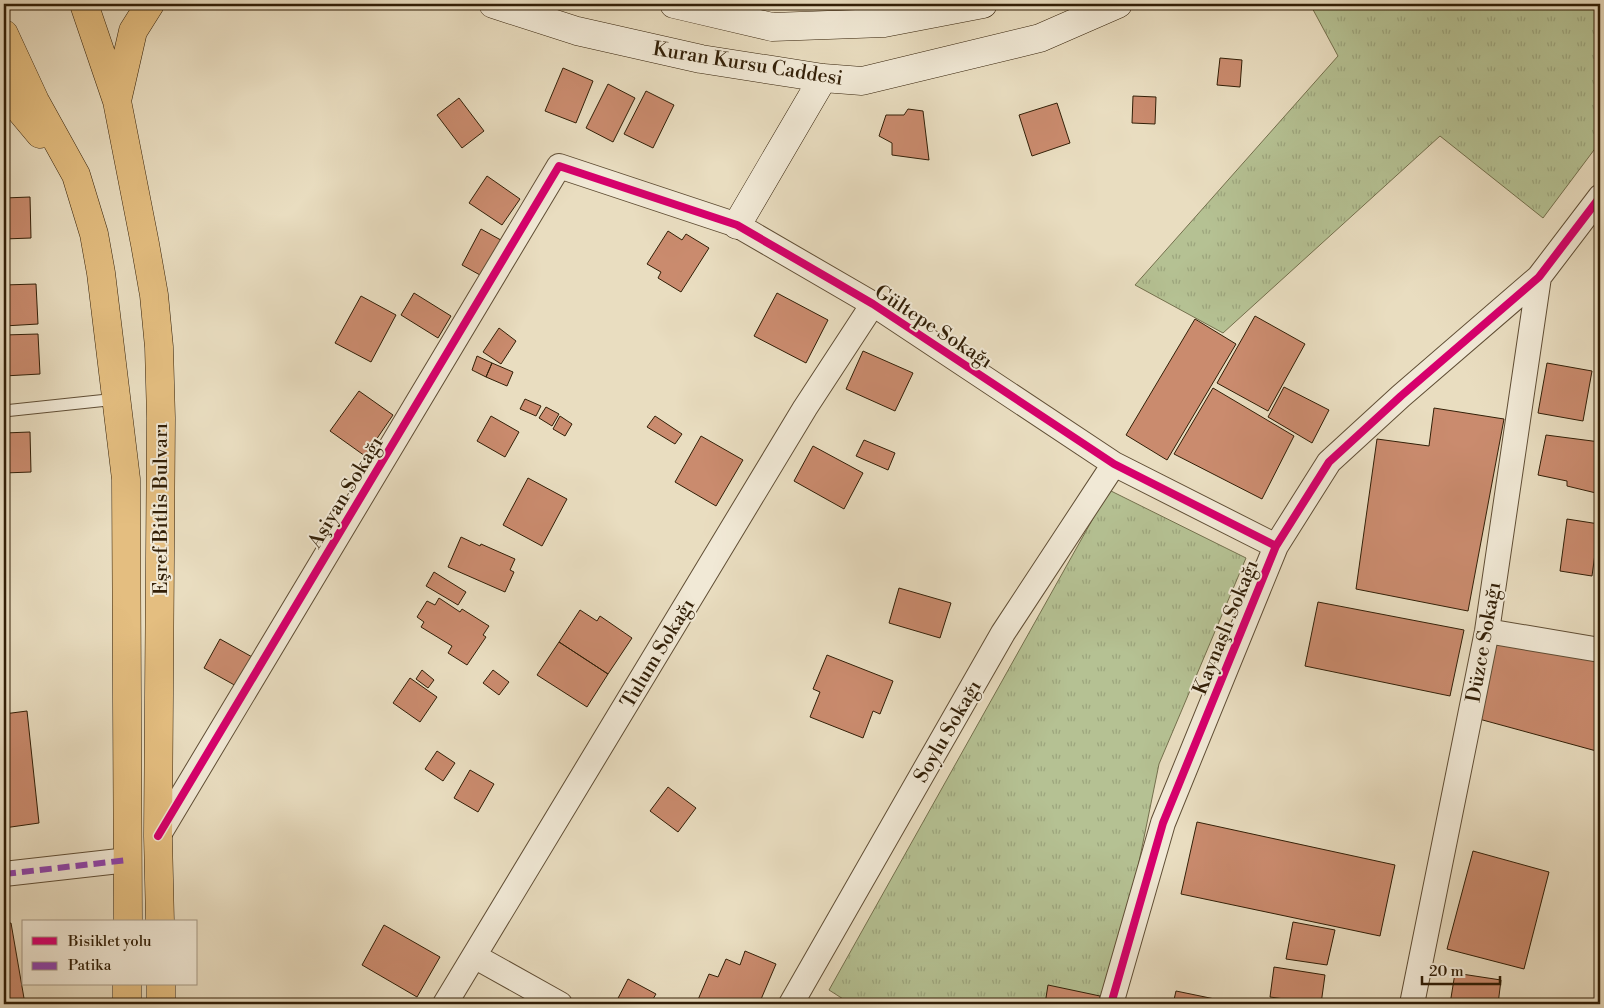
<svg xmlns="http://www.w3.org/2000/svg" width="1604" height="1008" font-family="'Libre Bodoni',serif">
	<style>
		.grass { fill: url(#grass-tufts); stroke: #74704d }
		.building { fill: #ca8b6e; stroke: #321f07 }
		.lines { fill: none; stroke-linecap: round; stroke-linejoin: round }
		.lane-casing { stroke: #604e35; stroke-width: 13 }
		.street-casing { stroke: #604e35; stroke-width: 26 }
		.secondary-casing { stroke: #321f07; stroke-width: 29 }
		.primary-casing { stroke: #321f07; stroke-width: 29 }
		.lane { stroke: #f1e9d6; stroke-width: 11 }
		.street { stroke: #f1e9d6; stroke-width: 24 }
		.secondary { stroke: #f1e9d6; stroke-width: 28 }
		.primary { stroke: #e4be80; stroke-width: 28 }
		.quiet { stroke: #8e44ad; stroke-width: 6; stroke-dasharray: 12 6; stroke-linecap: butt }
		.cycleway-casing { stroke: #f1e9d6; stroke-width: 11 }
		.cycleway { stroke: #d6006c; stroke-width: 8 }
		.labels { text-anchor: middle; stroke-width: 4; stroke-linejoin: round; paint-order: stroke }
		.street-label { font-size: 20px; fill: #321f07; stroke: #f1e9d6 }
	</style>
	<defs>
		<pattern id="grass-tufts" width="24" height="20" patternUnits="userSpaceOnUse" patternTransform="scale(1.25)"><rect width="24" height="20" fill="#b5c193"/><path d="M3 7l-1-3M5 7V3M7 7l1-3M15 17l-1-3M17 17v-4M19 17l1-3" fill="none" stroke="#9ca57d"/></pattern>
	</defs>
	<rect width="100%" height="100%" fill="#e9ddc0"/>
	<filter id="stains"><feTurbulence type="fractalNoise" baseFrequency=".004" numOctaves="4"/><feColorMatrix values="0 0 0 0 .2 0 0 0 0 .09 0 0 0 0 .02 0 0 0 .5 -.17"/></filter>
	<radialGradient id="worn" r=".72"><stop offset=".6" stop-color="#630" stop-opacity="0"/><stop offset="1" stop-color="#630" stop-opacity=".3"/></radialGradient>
	<!-- grass -->
	<path class="grass" d="M1310,4H1600V142L1543,218L1440,136L1223,333L1135,285L1338,56Z
		M1109,490L1246,558L1159,764L1110,1004H851L829,990Z"/>
	<!-- building -->
	<path class="building" d="M1220,58L1242,60L1240,87L1217,85Z
		M563,68L593,81L576,123L545,111Z
		M608,84L635,98L613,142L586,128Z
		M646,91L674,105L653,148L624,134Z
		M1133,96L1156,97L1155,124L1132,123Z
		M459,98L484,131L462,148L437,115Z
		M1057,103L1070,143L1032,156L1019,115Z
		M908,109L923,111L929,160L892,155V143L879,136L886,115H904Z
		M487,176L520,199L502,225L469,203Z
		M30,197L31,238L4,239V198Z
		M481,229L508,244L489,280L462,265Z
		M668,231L682,240L686,234L709,248L681,292L658,278L661,272L647,264Z
		M36,284L38,324L4,326V285Z
		M414,293L451,316L438,338L401,315Z
		M777,293L828,320L806,363L754,336Z
		M361,296L396,315L371,362L335,343Z
		M1255,316L1305,344L1268,411L1217,383Z
		M1195,319L1236,344L1167,460L1126,435Z
		M499,328L516,341L501,364L483,352Z
		M38,334L40,374L4,376V335Z
		M863,351L913,373L895,411L846,389Z
		M477,356L492,363L486,377L472,370Z
		M492,363L513,372L507,386L486,377Z
		M1547,363L1592,371L1583,421L1538,413Z
		M1284,387L1329,410L1312,443L1268,417Z
		M1213,388L1294,436L1262,499L1174,454Z
		M359,391L393,415L365,456L330,431Z
		M525,399L541,406L536,416L520,409Z
		M1600,400V429L1595,428Z
		M546,407L559,414L552,426L539,418Z
		M1434,408L1504,419L1468,611L1356,589L1377,439L1429,446Z
		M491,416L519,432L505,457L477,441Z
		M560,416L572,424L565,436L553,429Z
		M655,416L682,434L675,444L647,427Z
		M30,432L31,472L4,473V433Z
		M1546,435L1600,442V487L1596,493L1567,486V481L1538,475Z
		M701,436L743,460L716,506L675,482Z
		M864,440L895,453L888,470L856,456Z
		M813,446L863,473L844,509L794,481Z
		M528,478L567,499L542,546L503,525Z
		M1567,519L1599,524L1592,576L1560,571Z
		M461,537L480,546L481,544L515,559L510,570L514,572L505,592L448,567Z
		M434,572L466,592L458,605L426,586Z
		M899,588L951,603L940,638L889,623Z
		M439,598L460,612L462,609L489,626L483,635L486,637L467,665L448,653L452,646L421,627L424,622L417,617L427,601L435,605Z
		M1318,602L1464,630L1450,696L1305,666Z
		M580,610L597,621L600,616L632,638L608,674L559,642Z
		M1493,636L1600,659V752L1479,719Z
		M220,639L254,658L238,687L204,668Z
		M559,642L608,674L587,707L537,675Z
		M827,655L893,681L880,714L873,711L863,738L810,717L820,692L813,689Z
		M422,670L434,680L428,688L416,679Z
		M493,670L509,682L499,695L483,683Z
		M410,678L437,697L420,722L393,703Z
		M27,711L39,823L4,828V714Z
		M437,751L455,763L443,781L425,769Z
		M470,770L494,784L478,812L454,798Z
		M668,787L696,808L678,832L650,811Z
		M1197,822L1395,865L1380,936L1181,894Z
		M1473,851L1549,872L1524,969L1447,949Z
		M1293,922L1335,930L1327,965L1286,959Z
		M11,923L25,1004H4V924Z
		M384,925L440,957L417,997L362,965Z
		M745,951L776,964L759,1004H703L697,1002L709,974L718,977L726,959L740,965Z
		M1274,967L1325,975L1321,1004L1270,997Z
		M1455,973L1501,980L1498,1004H1450Z
		M628,979L656,994L650,1004H615Z
		M1048,985L1100,996L1099,1004H1045Z
		M1176,991L1239,1004H1173Z"/>
	<g class="lines">
		<defs>
			<path id="lane" d="M4,411L117,399"/>
			<path id="street" d="M1487,631L1600,650
				M158,836L559,166L737,225L873,304L1114,464L1276,546
				M4,874L128,860
				M474,956L560,1004
				M445,1004L805,408L873,304
				M791,1004L1003,633L1114,464
				M1111,1004L1163,823L1276,546L1329,462L1401,396L1539,277L1600,197
				M1412,1004L1487,631L1539,277"/>
			<path id="secondary" d="M493,4L577,31L701,59L823,78L862,81L1040,38L1118,4
				M674,4L772,27L884,23L983,4
				M737,225L823,78"/>
			<path id="primary" d="M84,4L117,101L145,244L154,295L159,347L161,418L158,836L160,922
				M4,34L35,101L76,175L94,234L101,273L126,479L128,922
				M4,91L40,134
				M117,101L133,31L150,4
				M161,984V1004
				M127,1004V984"/>
		</defs>
		<!-- lane casing -->
		<use href="#lane" class="lane-casing"/>
		<!-- street casing -->
		<use href="#street" class="street-casing"/>
		<!-- secondary casing -->
		<use href="#secondary" class="secondary-casing"/>
		<!-- primary casing -->
		<use href="#primary" class="primary-casing"/>
		<!-- lane -->
		<use href="#lane" class="lane"/>
		<!-- street -->
		<use href="#street" class="street"/>
		<!-- secondary -->
		<use href="#secondary" class="secondary"/>
		<!-- primary -->
		<use href="#primary" class="primary"/>
		<!-- quiet -->
		<path class="quiet" d="M4,874L128,860"/>
		<defs>
			<path id="cycleway" d="M158,836L559,166L737,225L873,304L1114,464L1276,546
				M1111,1004L1163,823L1276,546L1329,462L1401,396L1539,277L1600,197"/>
		</defs>
		<!-- cycleway casing -->
		<use href="#cycleway" class="cycleway-casing"/>
		<!-- cycleway -->
		<use href="#cycleway" class="cycleway"/>
	</g>
	<g class="labels">
		<!-- street labels -->
		<g class="street-label">
			<text transform="translate(748 63) rotate(9)" y="7">Kuran Kursu Caddesi</text>
			<text transform="translate(934 326) rotate(33)" y="7">Gültepe Sokağı</text>
			<text transform="translate(345 492) rotate(-59)" y="7">Aşiyan Sokağı</text>
			<text transform="translate(160 509) rotate(-90)" y="7">Eşref Bitlis Bulvarı</text>
			<text transform="translate(1225 627) rotate(-68)" y="7">Kaynaşlı Sokağı</text>
			<text transform="translate(1483 642) rotate(-80)" y="7">Düzce Sokağı</text>
			<text transform="translate(657 653) rotate(-59)" y="7">Tulum Sokağı</text>
			<text transform="translate(947 731) rotate(-60)" y="7">Soylu Sokağı</text>
		</g>
	</g>
	<!-- margin -->
	<rect width="1604" height="1008" fill="none" stroke="#e9ddc0" stroke-width="20"/>
	<rect x="5" y="5" width="1594" height="998" fill="none" stroke="#321f07" stroke-width="2.5"/>
	<rect x="10" y="10" width="1584" height="988" fill="none" stroke="#321f07"/>
	<!-- legend -->
	<rect x="22" y="920" width="175" height="65" fill="#f1e9d6" stroke="#a59883"/>
	<rect x="32" y="937" width="25" height="8" fill="#d6006c" stroke="#a59883"/>
	<text x="68" y="946" font-size="15" fill="#321f07">Bisiklet yolu</text>
	<rect x="32" y="962" width="25" height="8" fill="#8e44ad" stroke="#a59883"/>
	<text x="68" y="970" font-size="15" fill="#321f07">Patika</text>
	<!-- scale -->
	<path d="M1422 976v8h78v-8" fill="none" stroke="#321f07" stroke-width="2.5"/>
	<text x="1429" y="976" font-size="15" fill="#321f07" stroke="#f1e9d6" stroke-width="4" paint-order="stroke">20 m</text>
	<rect width="100%" height="100%" filter="url(#stains)"/>
	<rect width="100%" height="100%" fill="url(#worn)"/>
</svg>
